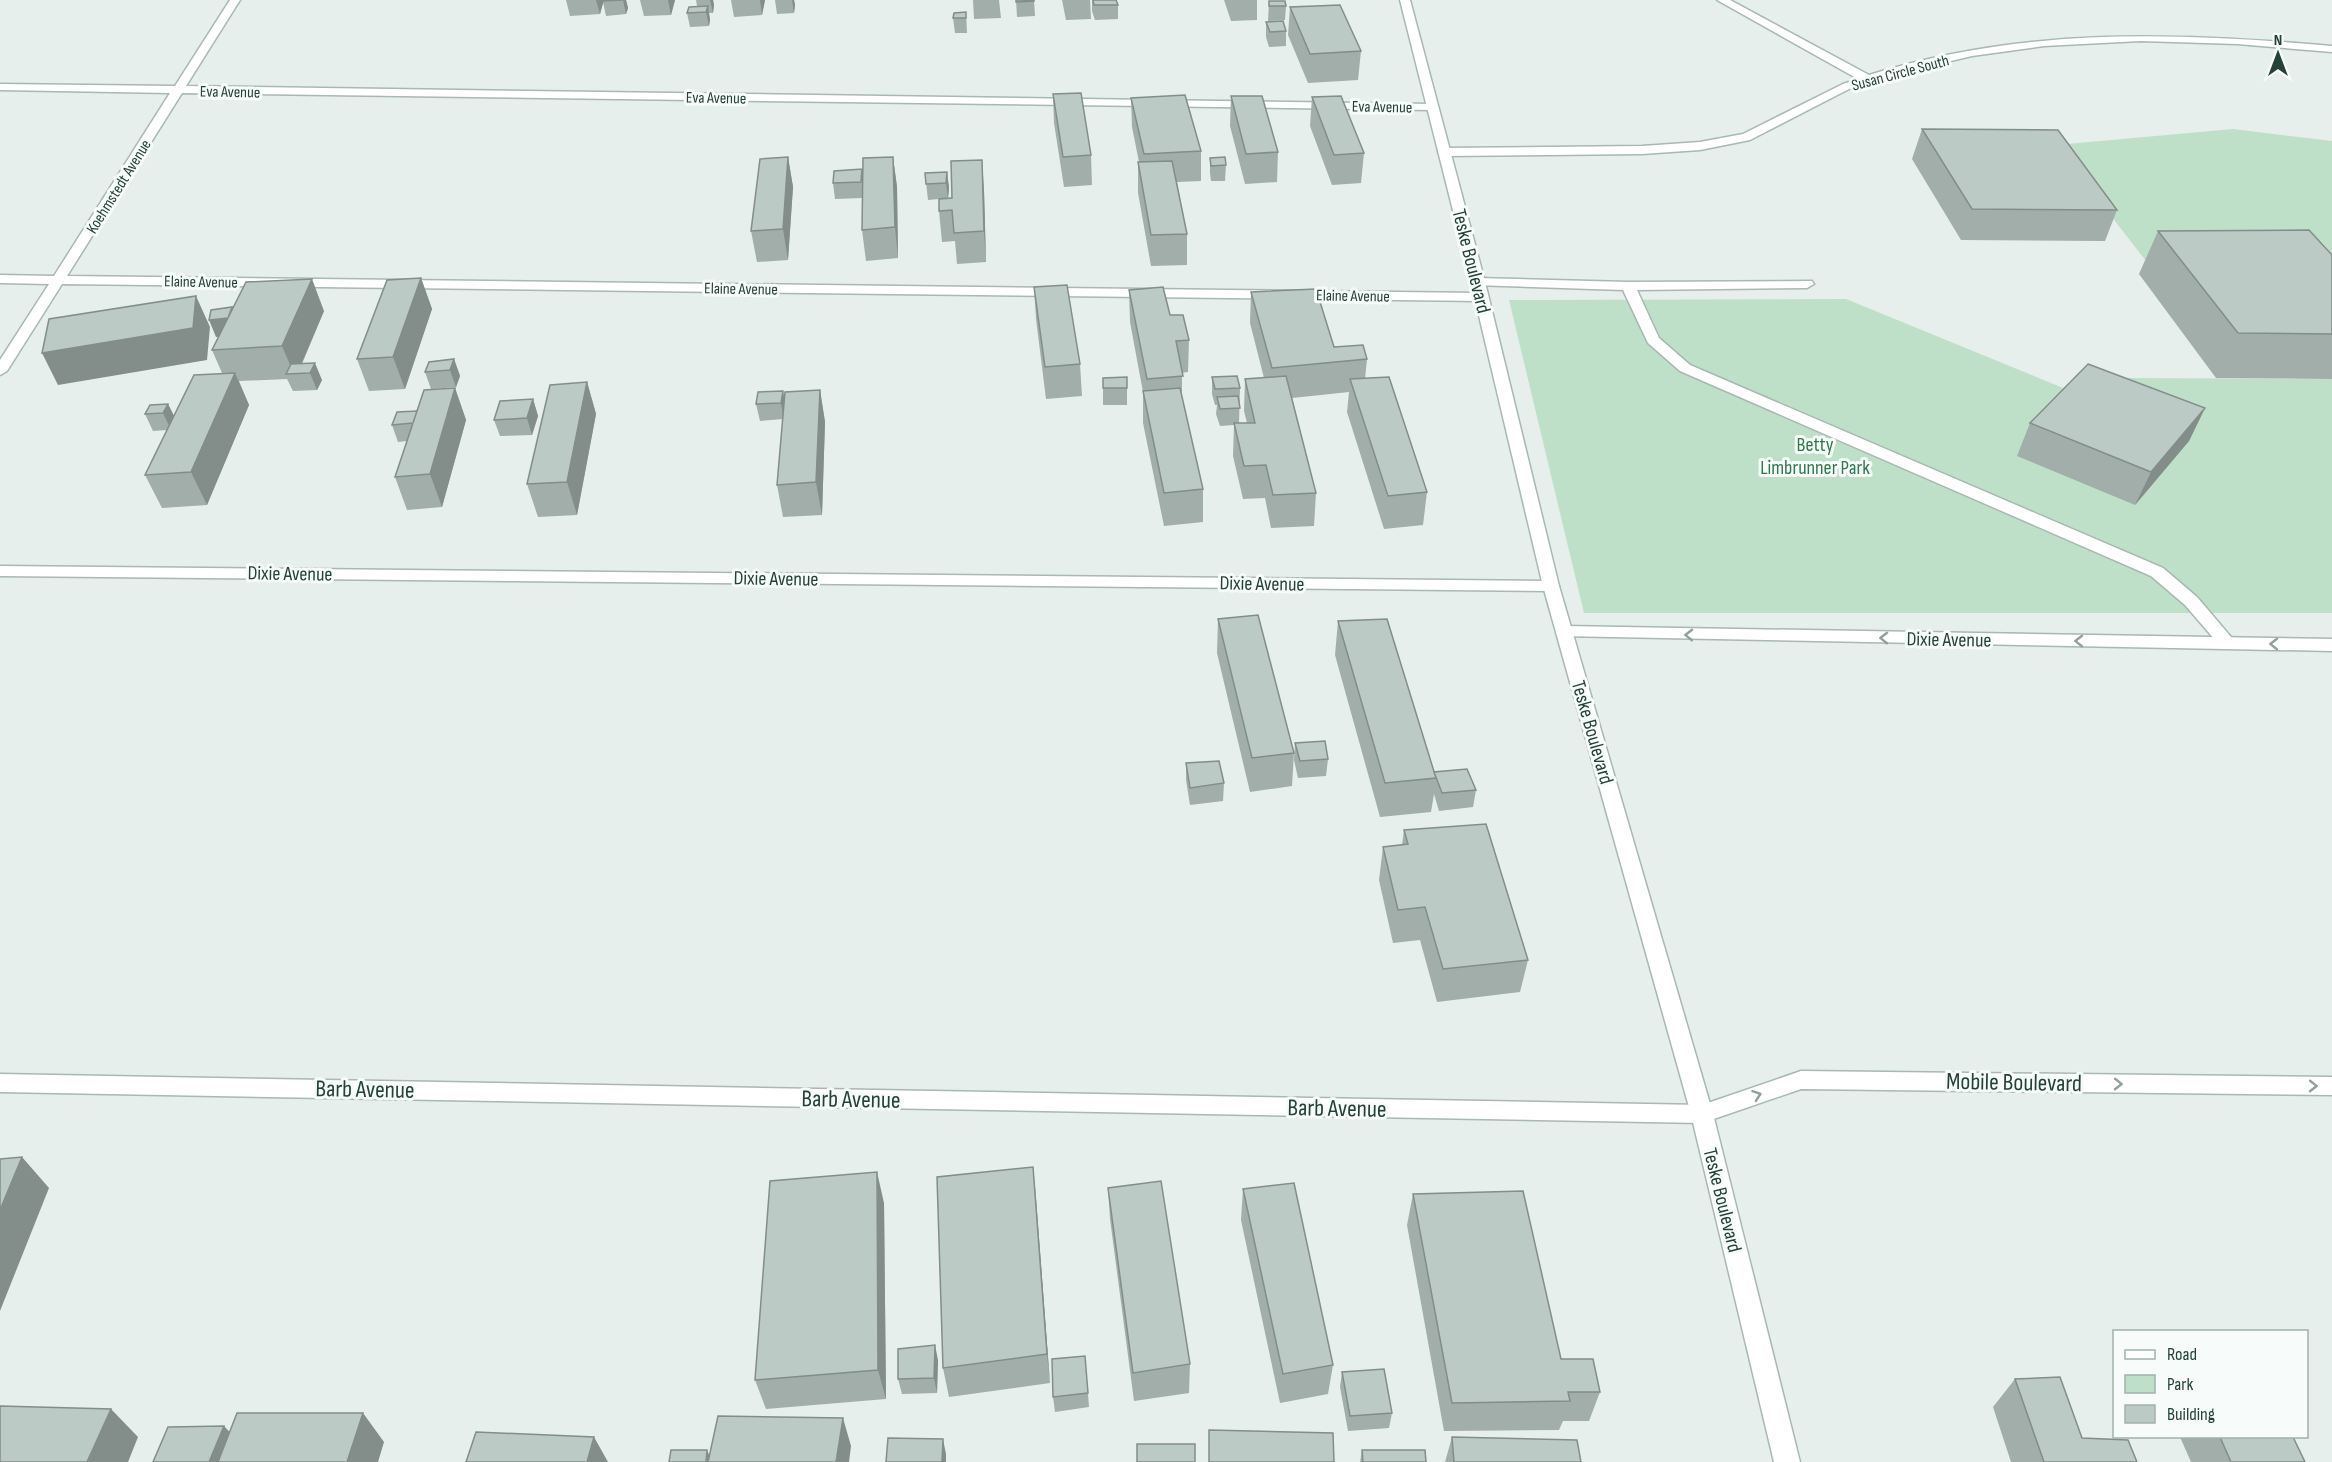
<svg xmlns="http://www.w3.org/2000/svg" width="2332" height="1462" font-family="'Sofia Sans Condensed',sans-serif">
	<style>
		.green { fill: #bfe0c8 }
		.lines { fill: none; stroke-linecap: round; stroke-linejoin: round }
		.service-casing { stroke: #a8b8b2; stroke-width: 3 }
		.minor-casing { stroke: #a8b8b2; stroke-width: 3 }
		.tertiary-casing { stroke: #a8b8b2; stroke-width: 3 }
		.service { fill: #fff; fill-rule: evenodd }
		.minor { fill: #fff; fill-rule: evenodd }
		.tertiary { fill: #fff; fill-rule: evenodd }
		.wall { fill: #a1aea9 }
		.shaded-wall { fill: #838d89 }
		.building { fill: #bbcac4; stroke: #838d89; stroke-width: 1.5 }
		.oneway { stroke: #92a09c }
		.labels { text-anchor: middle; stroke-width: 6; stroke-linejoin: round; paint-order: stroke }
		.far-street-label { font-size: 16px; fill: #24423a; stroke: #f7fbf9 }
		.street-label { font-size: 20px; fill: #24423a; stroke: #f7fbf9 }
		.park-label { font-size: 20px; fill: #2d7a4b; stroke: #f7fbf9 }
		.near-street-label { font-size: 24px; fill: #24423a; stroke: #f7fbf9 }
	</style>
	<rect width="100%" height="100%" fill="#e6efeb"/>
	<!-- green -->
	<path class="green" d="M2233,129L2332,141V325L2156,274L2056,145Z
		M1846,299L2100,403L2127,378L2332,379V613H1584L1509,300Z"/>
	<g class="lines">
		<defs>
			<path id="service" d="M1478,278L1628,282L1812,281L1814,284L1807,288L1637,290L1659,338L1690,365L2163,568L2197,597L2237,644L2234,648H2222L2185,605L2151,576L1680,371L1648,343L1623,290L1473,285L1471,282Z"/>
			<path id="minor" d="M230,0H240L186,86L1432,104L1438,107L1432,110L182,93L67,276L1481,293L1488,297L1481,301L62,284L7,371L0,375V360L49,284L0,283V275L54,276L170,93L0,90V84L175,86Z
				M1717,0H1730L1869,75C2023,27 2173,32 2332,46V52L2237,44L2141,41L2044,46L1972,56L1904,72L1851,88L1750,140L1700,150L1642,154L1444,156L1438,152L1444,148L1642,146L1700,142L1743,134L1843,84L1858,79Z
				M0,566L1551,581L1557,582L1559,586L1557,590L1551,591L0,576Z
				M1565,626L2332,639V651L1559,636L1557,632L1559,628Z
				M1801,1071L2332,1077V1095L1801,1089L1702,1123L0,1092V1074L1702,1105Z"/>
			<path id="tertiary" d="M1400,0H1410L1485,282L1559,586L1713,1114L1800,1462H1774L1691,1114L1543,586L1471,282Z"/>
		</defs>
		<!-- service casing -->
		<use href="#service" class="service-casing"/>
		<!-- minor casing -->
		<use href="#minor" class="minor-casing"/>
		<!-- tertiary casing -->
		<use href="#tertiary" class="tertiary-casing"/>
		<!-- service -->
		<use href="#service" class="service"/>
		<!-- minor -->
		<use href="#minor" class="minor"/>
		<!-- tertiary -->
		<use href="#tertiary" class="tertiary"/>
	</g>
	<!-- wall -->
	<path class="wall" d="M566,0H626L628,8L626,14L606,16L603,2L600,14L570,16Z
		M640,0H675L671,15L644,16Z
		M696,0H713L714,5L713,13H709L710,20L709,26L690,27L687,13L697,6Z
		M731,0H765L762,15L734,17Z
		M775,0H794L795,5L794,13L777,14Z
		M973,0H999L1001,18L974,19Z
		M1016,0H1034L1035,16L1017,17Z
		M1062,0H1090L1091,19L1066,20Z
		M1092,0H1116L1118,5V19L1095,20L1092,11Z
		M1224,0H1257V20L1231,21Z
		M1269,1L1286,6L1285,20L1268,21Z
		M1290,7L1361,51L1358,80L1308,83L1288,35Z
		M966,12L967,33H955L953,18Z
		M1266,22L1286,31V46L1269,47L1266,37Z
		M1053,94L1091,155L1092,185L1064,187L1054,123Z
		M1231,96L1278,152L1277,182L1245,184L1230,126Z
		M1312,97L1364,153L1361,183L1332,185L1310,126Z
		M1131,98L1201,151V181L1177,182L1187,234V265L1151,266L1138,193V162H1139L1132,127Z
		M1922,129L2117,210L2105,241L1961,240L1912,159Z
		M788,157L793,187L788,260L757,262L751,231Z
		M893,157L897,187L898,258L866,261L862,230V198L835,199L833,183L862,169V175Z
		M1210,158L1226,165L1225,181H1211L1210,173Z
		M947,172L949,188L948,198L984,190L986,262L957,264L955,241L942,242L939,211V199L928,200L925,173Z
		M2158,231L2332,255V379L2216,378L2139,274Z
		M421,278L432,309L405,389L369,391L357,359Z
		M1034,287L1080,364L1082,396L1046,399L1036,319Z
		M1129,290L1170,315L1189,340L1188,372L1182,373V398L1203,489V522L1164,526L1143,423V392L1130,322Z
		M1251,292L1334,347L1367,359L1365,379L1427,492L1423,525L1384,529L1347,412L1349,392L1292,398L1316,493L1314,526L1271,528L1265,498L1243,499L1233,456L1234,425L1220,426L1216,414L1217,405H1215L1212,394V377L1240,388L1239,423H1247L1244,411L1245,379L1264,378L1250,323Z
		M232,309L324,311L302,364L322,380L317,390L293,391L287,379L239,381L249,405L207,505L162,508L145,475L167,430L153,431L145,414L168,404L174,416L222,373L212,350L219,336L216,337Z
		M454,359L460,376L456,387L431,389L425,372Z
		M1127,377V405H1103V378Z
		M587,382L596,414L577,515L538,517L527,484Z
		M455,388L466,420L442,507L407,510L395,477L407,441L398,442L392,425Z
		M820,390L825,422L822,515L783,517L777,485L783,419L760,421L756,404L783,391L784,401Z
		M533,399L538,416L532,435L500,436L494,420Z
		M2205,408L2189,441L2135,505L2017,456L2030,423Z
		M1218,619L1294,753L1292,786L1250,792L1217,653Z
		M1338,621L1434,772L1476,790L1473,807L1439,811L1434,794L1431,812L1380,817L1335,655Z
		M1295,743L1328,759L1326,776L1298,778L1294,760Z
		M1186,763L1224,783L1223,801L1190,805L1186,780Z
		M1404,830L1528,960L1520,992L1437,1002L1420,940L1393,943L1379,880L1383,847L1402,845Z
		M1033,1167L1050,1383L949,1397L943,1368Z
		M1108,1188L1190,1364L1189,1393L1134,1401L1110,1219Z
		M1243,1189L1333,1365L1328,1394L1280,1403L1241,1220Z
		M1413,1194L1561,1359L1600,1392L1589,1421H1563L1559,1430L1444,1431L1407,1225Z
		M884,1203L886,1399L766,1409L755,1380Z
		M1085,1356L1089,1407L1055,1412L1053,1397Z
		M938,1360L937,1393L902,1394L898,1379Z
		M1342,1372L1392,1413L1389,1428L1348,1431L1340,1387Z
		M2015,1379L2082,1438L2137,1462H2011L1993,1407Z
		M1452,1437L1581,1462H1445Z
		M2180,1437H2293L2305,1462H2191Z
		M1362,1450L1426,1462H1360Z"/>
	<!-- shaded-wall -->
	<path class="shaded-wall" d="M596,0H604L600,14Z
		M623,0H626L628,8L626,14Z
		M668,0H675L671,15Z
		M710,0H713L714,5L713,13Z
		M760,0H765L762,15Z
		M792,0H794L795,5L794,13Z
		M708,6L710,20L709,26L706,12Z
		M788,157L793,187L788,260L783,229Z
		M893,157L897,187L898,258L895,227Z
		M982,160L984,190L986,262L984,231Z
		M947,172L949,188L948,199L946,183Z
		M421,278L432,309L405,389L393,357Z
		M312,279L324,311L297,374H294L282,346Z
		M196,296L210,327L207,360L58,385L42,353Z
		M232,307L239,324L237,334L216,337L209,320Z
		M454,359L460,376L456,387L450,370Z
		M315,363L322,380L317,390L310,373Z
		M235,373L249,405L207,505L191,472Z
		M587,382L596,414L577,515L567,482Z
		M455,388L466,420L442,507L430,474Z
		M820,390L825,422L822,515L816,482Z
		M783,391L786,407L784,419L781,403Z
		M533,399L538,416L532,435L527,418Z
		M168,404L176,420L171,430L163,413Z
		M2205,408L2189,441L2135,505L2151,472Z
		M22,1157L49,1188L0,1311V1210Z
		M1033,1167L1036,1198L1050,1383L1047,1354Z
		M877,1172L884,1203L886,1399L878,1370Z
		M935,1345L938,1360L937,1393L934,1378Z
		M111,1409L138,1437L128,1462H87Z
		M363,1413L384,1442L378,1462H347Z
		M843,1418L851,1446L849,1462H836Z
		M224,1426L237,1440L228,1462H209Z
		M594,1437L608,1462H587Z
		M943,1439L946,1454V1462H942Z
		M707,1450L712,1462H706Z"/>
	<!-- building -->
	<path class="building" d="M603,0H623L603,1Z
		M1016,0H1034V1L1016,2Z
		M1093,0H1116L1118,5H1094Z
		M1269,1H1285L1286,6H1269Z
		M1340,5L1361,51L1310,54L1290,7Z
		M708,6L706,12L687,13L689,7Z
		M966,12V18H953L954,13Z
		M1283,21L1286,31L1270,32L1266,22Z
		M1081,93L1091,155L1063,157L1053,94Z
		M1185,95L1201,151L1144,154L1131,98Z
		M1231,96H1262L1278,152L1246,154Z
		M1341,96L1364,153L1334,155L1312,97Z
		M1922,129L2058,130L2117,210L1972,209Z
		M788,157L783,229L751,231L760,159Z
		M893,157L895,227L862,230L863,158Z
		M1225,157L1226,165L1211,166L1210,158Z
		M982,160L984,231L954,233L952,210L939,211V199L952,198L951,161Z
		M1172,161L1187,234L1151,235L1138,162Z
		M862,169L861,182L833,183L834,171Z
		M947,172L946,183L926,184L925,173Z
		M2309,230L2332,255V334L2238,333L2158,231Z
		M421,278L393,357L357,359L387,280Z
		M312,279L282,346L212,350L246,282Z
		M1067,285L1080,364L1045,367L1034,287Z
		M1163,287L1170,315H1183L1189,340L1176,341L1183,376L1147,379L1129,290Z
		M1316,289L1334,347L1363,345L1367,359L1272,368L1251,292Z
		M196,296L193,328L42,353L49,319Z
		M232,307L228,318L209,320L211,310Z
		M454,359L450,370L425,372L429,362Z
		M315,363L310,373L286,374L291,364Z
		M2088,364L2205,408L2151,472L2030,423Z
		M235,373L191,472L145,475L194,375Z
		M1237,376L1240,388L1215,389L1212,377Z
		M1286,376L1316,493L1273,495L1266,465L1244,466L1234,423H1255L1245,379Z
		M1127,377V388H1103V378Z
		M1389,377L1427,492L1388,496L1350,379Z
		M587,382L567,482L527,484L550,385Z
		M455,388L430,474L395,477L424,390Z
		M1180,388L1203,489L1164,493L1143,391Z
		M820,390L816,482L777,485L785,392Z
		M783,391L781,403L756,404L758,392Z
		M1238,396L1240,408L1220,409L1217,397Z
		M533,399L527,418L494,420L500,401Z
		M168,404L163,413L145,414L150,405Z
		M417,411L413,423L392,425L397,412Z
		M1258,615L1294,753L1252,758L1218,619Z
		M1387,619L1436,778L1385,783L1338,621Z
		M1325,741L1328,759L1300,761L1295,743Z
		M1219,761L1224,783L1190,788L1186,763Z
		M1467,769L1476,790L1442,793L1434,772Z
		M1486,824L1528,960L1443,969L1425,907L1398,910L1383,847L1408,844L1404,830Z
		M22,1157L0,1210V1159Z
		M1033,1167L1047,1354L943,1368L937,1177Z
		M877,1172L878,1370L755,1380L770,1181Z
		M1161,1181L1190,1364L1133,1373L1108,1188Z
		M1294,1183L1333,1365L1283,1374L1243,1189Z
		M1523,1191L1561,1359H1593L1600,1392H1568L1570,1401L1452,1403L1413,1194Z
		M935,1345L934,1378L898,1379V1349Z
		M1085,1356L1088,1393L1053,1397L1052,1359Z
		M1384,1369L1392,1413L1350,1416L1342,1372Z
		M2060,1377L2082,1438L2128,1440L2137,1462H2044L2015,1379Z
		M0,1406L111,1409L87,1462H0Z
		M237,1413H363L347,1462H218Z
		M718,1416L843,1418L836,1462H708Z
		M224,1426L209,1462H153L168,1427Z
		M1209,1430L1333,1433L1334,1462H1209Z
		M476,1432L594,1437L587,1462H466Z
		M1452,1437L1577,1440L1581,1462H1454Z
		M2220,1437H2293L2305,1462H2231Z
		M888,1438L943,1439L942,1462H886Z
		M1137,1444H1195V1462H1137Z
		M671,1450H707L706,1462H669Z
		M1362,1450H1425L1426,1462H1363Z"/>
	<!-- one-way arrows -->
	<defs><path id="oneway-chevron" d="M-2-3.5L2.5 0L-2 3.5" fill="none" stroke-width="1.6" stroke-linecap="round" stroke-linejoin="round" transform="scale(1.5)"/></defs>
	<g class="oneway">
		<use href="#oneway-chevron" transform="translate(1689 635) rotate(-179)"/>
		<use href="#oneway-chevron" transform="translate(1884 638) rotate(-179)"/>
		<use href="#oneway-chevron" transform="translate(2079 641) rotate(-179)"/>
		<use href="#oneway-chevron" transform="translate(2274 644) rotate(-179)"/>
		<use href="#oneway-chevron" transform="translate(2118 1084) rotate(1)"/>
		<use href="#oneway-chevron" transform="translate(2313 1086) rotate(1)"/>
		<use href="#oneway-chevron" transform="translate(1757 1095) rotate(-19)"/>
	</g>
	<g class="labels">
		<!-- far-street labels -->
		<g class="far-street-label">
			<text transform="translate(1900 72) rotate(-15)" y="6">Susan Circle South</text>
			<text transform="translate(230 91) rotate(1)" y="6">Eva Avenue</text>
			<text transform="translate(716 97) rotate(1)" y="6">Eva Avenue</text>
			<text transform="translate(1382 106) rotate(1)" y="6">Eva Avenue</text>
			<text transform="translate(118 186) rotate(-58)" y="6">Koehmstedt Avenue</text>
			<text transform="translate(201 281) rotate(1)" y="6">Elaine Avenue</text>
			<text transform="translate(741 288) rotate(1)" y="6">Elaine Avenue</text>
			<text transform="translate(1353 295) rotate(1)" y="6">Elaine Avenue</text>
		</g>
		<!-- street labels -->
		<g class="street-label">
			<text transform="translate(1472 261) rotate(76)" y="7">Teske Boulevard</text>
			<text transform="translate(290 573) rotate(1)" y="7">Dixie Avenue</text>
			<text transform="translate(776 578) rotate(1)" y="7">Dixie Avenue</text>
			<text transform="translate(1262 583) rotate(1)" y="7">Dixie Avenue</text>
			<text transform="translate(1949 639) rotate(1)" y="7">Dixie Avenue</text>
			<text transform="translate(1593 732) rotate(74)" y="7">Teske Boulevard</text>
			<text transform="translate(1723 1200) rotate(76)" y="7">Teske Boulevard</text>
		</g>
		<!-- park labels -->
		<g class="park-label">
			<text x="1815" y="451">Betty<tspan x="1815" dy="23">Limbrunner Park</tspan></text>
		</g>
		<!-- near-street labels -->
		<g class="near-street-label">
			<text transform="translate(2014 1082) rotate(1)" y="8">Mobile Boulevard</text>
			<text transform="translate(365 1089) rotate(1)" y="8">Barb Avenue</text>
			<text transform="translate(851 1099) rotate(1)" y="8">Barb Avenue</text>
			<text transform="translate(1337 1108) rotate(1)" y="8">Barb Avenue</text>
		</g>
	</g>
	<!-- legend -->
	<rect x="2113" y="1330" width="195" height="108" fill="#f7fbf9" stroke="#a3b1ad" stroke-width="1.5"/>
	<rect x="2125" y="1350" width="30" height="9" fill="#ffffff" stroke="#a3b1ad" stroke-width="1.5"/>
	<text x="2167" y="1360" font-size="18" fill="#24423a">Road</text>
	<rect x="2125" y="1375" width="30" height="18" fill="#bfe0c8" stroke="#a3b1ad" stroke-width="1.5"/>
	<text x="2167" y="1390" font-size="18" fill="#24423a">Park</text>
	<rect x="2125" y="1405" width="30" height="18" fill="#bbcac4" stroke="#a3b1ad" stroke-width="1.5"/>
	<text x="2167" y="1420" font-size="18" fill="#24423a">Building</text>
	<!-- north arrow -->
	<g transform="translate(2278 54)" stroke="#f7fbf9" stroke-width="4.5" paint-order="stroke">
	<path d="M0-4.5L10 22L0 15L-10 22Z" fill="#24423a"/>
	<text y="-9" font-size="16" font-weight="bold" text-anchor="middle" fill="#24423a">N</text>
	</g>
</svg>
